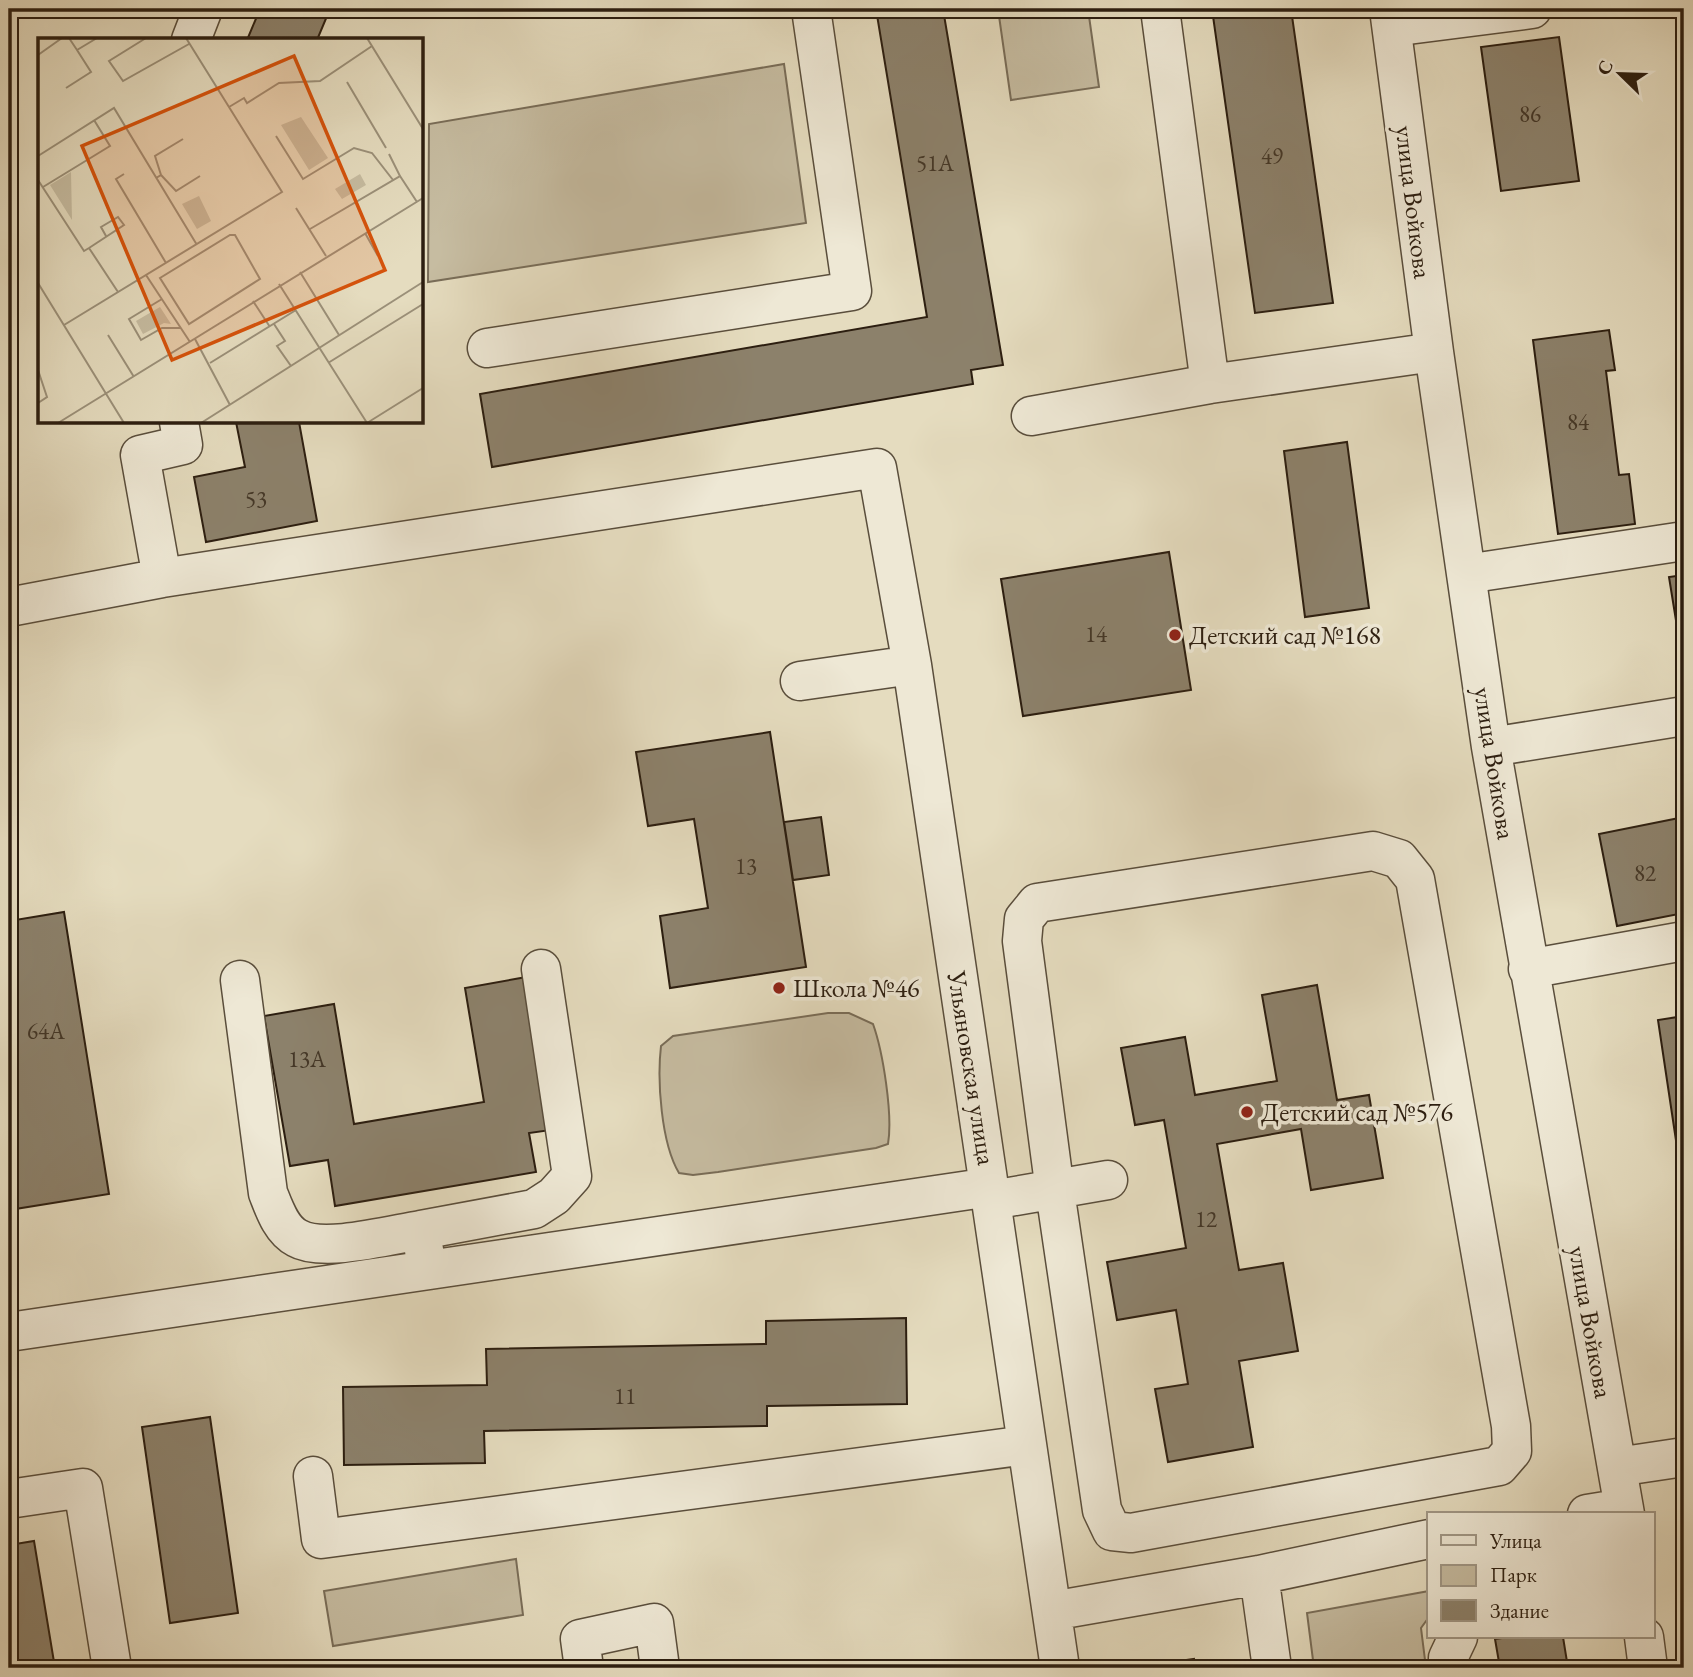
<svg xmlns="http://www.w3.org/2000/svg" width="1693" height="1677" font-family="'EB Garamond',serif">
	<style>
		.green { fill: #c6bca1; stroke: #796d58; stroke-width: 2 }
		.building { fill: #8c816b; stroke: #2c1e10; stroke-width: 2 }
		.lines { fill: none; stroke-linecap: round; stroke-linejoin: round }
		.minor-casing { stroke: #5a4e3c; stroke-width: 41 }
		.minor { stroke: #eee8d5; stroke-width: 38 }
		.poi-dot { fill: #8f2418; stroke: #eee8d5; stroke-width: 2.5 }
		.labels { text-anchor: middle; stroke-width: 7; stroke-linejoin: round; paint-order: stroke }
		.number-label { font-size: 23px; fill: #443727 }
		.street-label { font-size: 26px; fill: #2c1e10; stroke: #eee8d5 }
		.poi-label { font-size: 26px; fill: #2c1e10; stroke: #eee8d5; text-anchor: start }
		.inset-road { fill: none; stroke: #9b9079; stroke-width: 2 }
		.view { fill: #d5530c; fill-opacity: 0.15; stroke: #d5530c; stroke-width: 3.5 }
		.inset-edge { fill: none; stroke: #2c1e10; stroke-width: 3.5 }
	</style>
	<rect width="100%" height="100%" fill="#e5dcbf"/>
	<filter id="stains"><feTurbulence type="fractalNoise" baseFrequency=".00286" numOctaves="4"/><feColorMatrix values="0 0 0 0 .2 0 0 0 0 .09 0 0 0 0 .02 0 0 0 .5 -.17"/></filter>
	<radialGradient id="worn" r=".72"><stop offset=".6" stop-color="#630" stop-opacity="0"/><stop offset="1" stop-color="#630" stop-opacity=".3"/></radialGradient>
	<!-- green -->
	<path class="green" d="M998,9H1088L1099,87L1011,100Z
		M784,64L806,223L428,282L429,124Z
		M828,1013H849L873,1024C883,1052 893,1115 888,1144L876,1148L718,1172L693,1175L679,1173C661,1143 657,1080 661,1046L673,1036Z
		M516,1559L523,1615L333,1646L324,1591Z
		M1429,1591V1617L1421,1628L1426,1668H1314L1307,1613Z"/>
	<!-- building -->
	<path class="building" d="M260,9H330L317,40H247Z
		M876,9H943L1003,365L971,370L973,384L492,467L480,394L927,317Z
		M1212,9H1291L1333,303L1255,313Z
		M1559,37L1579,181L1501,191L1481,47Z
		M1609,330L1615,370L1606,371L1619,475L1629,474L1635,524L1558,534L1533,340Z
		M236,422H299L317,521L206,542L194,477L245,467Z
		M1347,442L1369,608L1305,617L1284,451Z
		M1169,552L1191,690L1023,716L1001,579Z
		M1684,575V664H1683L1669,577Z
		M770,732L806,967L670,988L660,916L708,908L694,819L648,826L636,752Z
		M821,817L829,875L793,880L784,822Z
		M1684,817V913L1617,926L1599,834Z
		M64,912L109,1194L9,1210V921Z
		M532,976L558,1129L529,1133L536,1172L335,1206L328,1160L290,1166L264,1016L334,1004L354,1124L484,1102L465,988Z
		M1317,985L1337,1100L1369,1095L1383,1178L1311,1190L1301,1129L1217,1144L1239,1270L1283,1263L1298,1351L1239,1361L1253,1447L1168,1462L1155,1389L1188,1384L1176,1310L1117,1320L1107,1262L1186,1248L1164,1120L1135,1125L1121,1048L1185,1037L1195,1095L1277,1081L1262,995Z
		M1684,1016V1194L1658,1020Z
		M906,1318L907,1404L767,1406V1426L484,1431L485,1463L344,1465L343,1387L487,1385L486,1349L766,1344V1321Z
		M210,1417L238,1613L170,1623L142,1427Z
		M34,1541L55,1668H9V1545Z
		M1509,1637H1563L1568,1668H1500L1495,1639Z
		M1194,1659L1195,1668H1130Z"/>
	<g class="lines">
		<defs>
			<path id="minor" d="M1160,9L1210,384
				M1389,9L1434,352L1491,747L1625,1514
				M1392,27L1532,9
				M191,40L203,9
				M487,348L852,291L811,9
				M1031,416L1210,384L1434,352
				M1466,574L1684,541
				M162,578L140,455L183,445L179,422
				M9,607L162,578L877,468L912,665L1060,1668
				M800,681L912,665
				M1491,747L1684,716
				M1373,851L1399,859L1415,879L1511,1426L1512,1451L1499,1466L1131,1533L1112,1531L1102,1510L1055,1191L1022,941L1024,919L1037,903Z
				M1528,969L1684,941
				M240,980L268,1193C274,1208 281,1230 297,1238C323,1253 390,1235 421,1230L427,1270
				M992,1200L1108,1180
				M421,1230L534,1209L554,1196L572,1176L541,969
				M9,1332L990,1187
				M1617,1467L1684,1457
				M313,1476L321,1539L1027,1445
				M9,1499L83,1488L112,1668
				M1587,1514L1624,1508
				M1259,1575L1272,1668
				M1052,1611L1259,1575L1429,1539
				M1644,1637L1648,1668
				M584,1668L580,1639L654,1623L660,1668
				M1450,1668L1448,1658L1458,1637"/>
		</defs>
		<!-- minor casing -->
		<use href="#minor" class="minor-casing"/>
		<!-- minor -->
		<use href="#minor" class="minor"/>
	</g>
	<!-- markers -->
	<g class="poi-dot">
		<circle cx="1175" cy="635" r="7"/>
		<circle cx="779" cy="988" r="7"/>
		<circle cx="1247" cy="1112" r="7"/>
	</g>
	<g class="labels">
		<!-- number labels -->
		<g class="number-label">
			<text x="1530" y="122">86</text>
			<text x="1272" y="164">49</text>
			<text x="935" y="171">51А</text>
			<text x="1578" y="430">84</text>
			<text x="256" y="507">53</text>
			<text x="1096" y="642">14</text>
			<text x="746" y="874">13</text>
			<text x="1645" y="881">82</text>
			<text x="46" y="1039">64А</text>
			<text x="307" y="1067">13А</text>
			<text x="1206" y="1227">12</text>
			<text x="625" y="1404">11</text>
		</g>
		<!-- street labels -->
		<g class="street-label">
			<text transform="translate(1414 202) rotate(83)" y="9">улица Войкова</text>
			<text transform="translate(1495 763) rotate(81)" y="9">улица Войкова</text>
			<text transform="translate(972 1068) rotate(81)" y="9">Ульяновская улица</text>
			<text transform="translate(1591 1322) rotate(80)" y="9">улица Войкова</text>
		</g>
		<!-- poi labels -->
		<g class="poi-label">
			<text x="1189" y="644">Детский сад №168</text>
			<text x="793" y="997">Школа №46</text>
			<text x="1261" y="1121">Детский сад №576</text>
		</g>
	</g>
	<!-- overview -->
	<g transform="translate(38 38)">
		<rect width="385" height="385" fill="#e5dcbf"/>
		<path d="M263,79L290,120L271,132L243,87ZM33,134L34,182L12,147ZM322,136L328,147L304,161L297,151ZM161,158L173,183L159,191L144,166ZM122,269L133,286L126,285L105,296L98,283Z" fill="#c6bca1"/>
		<path class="inset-road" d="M31,0L39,12L59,0M108,0L71,23L85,43L151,6M329,0L385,91M0,17L24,0M309,44L348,110M28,50L53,34L39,12M191,69L206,60L209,65L241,45L282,43L334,8M238,98L265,141L316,110L334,115L355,142M0,118L76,70L159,207M86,136L78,141L128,225M123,137L138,153L162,138M362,138L379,164M118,140L123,137L117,118L145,101M0,142L46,213L51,210L80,254M5,149L72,108L56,82M258,170L288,218M272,191L362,138L351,116M327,195L340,218M192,197H197L222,241L151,286L122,240ZM51,210L86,187L80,179L63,189L68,198M262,234L301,297M108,237L152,304M0,245L86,385M241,246L329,385L385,350M124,261L91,281L103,302L124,290H143M215,263L232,289M236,286L247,303L239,308L253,328M26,287L244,154L148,0M70,297L96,339M157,301L192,367M172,325L258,272M290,325L385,266M0,332L9,359L0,365M20,385L385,160M163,385L385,244"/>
		<path class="view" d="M256,18L347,232L134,322L44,108Z"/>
		<rect width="385" height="385" class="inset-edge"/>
	</g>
	<!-- margin -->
	<rect width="1693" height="1677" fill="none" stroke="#e5dcbf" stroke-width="35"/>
	<rect x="10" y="10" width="1672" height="1656" fill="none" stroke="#2c1e10" stroke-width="3.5"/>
	<rect x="18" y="18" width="1658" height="1642" fill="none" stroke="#2c1e10" stroke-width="2"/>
	<!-- legend -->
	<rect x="1427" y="1512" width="228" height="126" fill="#eee8d5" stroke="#a09786" stroke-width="2"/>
	<rect x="1441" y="1535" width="35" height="10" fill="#eee8d5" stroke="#a09786" stroke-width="2"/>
	<text x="1490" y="1548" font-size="21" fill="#2c1e10">Улица</text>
	<rect x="1441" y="1565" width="35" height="21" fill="#c6bca1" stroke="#a09786" stroke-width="2"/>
	<text x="1490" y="1582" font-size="21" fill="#2c1e10">Парк</text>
	<rect x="1441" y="1600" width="35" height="21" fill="#8c816b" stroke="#a09786" stroke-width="2"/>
	<text x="1490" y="1618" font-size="21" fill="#2c1e10">Здание</text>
	<!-- north arrow -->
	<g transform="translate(1620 74) rotate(293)" stroke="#eee8d5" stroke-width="5" paint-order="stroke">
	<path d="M0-5L12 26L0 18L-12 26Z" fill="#2c1e10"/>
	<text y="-10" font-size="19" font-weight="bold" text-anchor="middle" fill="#2c1e10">С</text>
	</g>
	<rect width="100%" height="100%" filter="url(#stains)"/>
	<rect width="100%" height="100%" fill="url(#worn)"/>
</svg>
